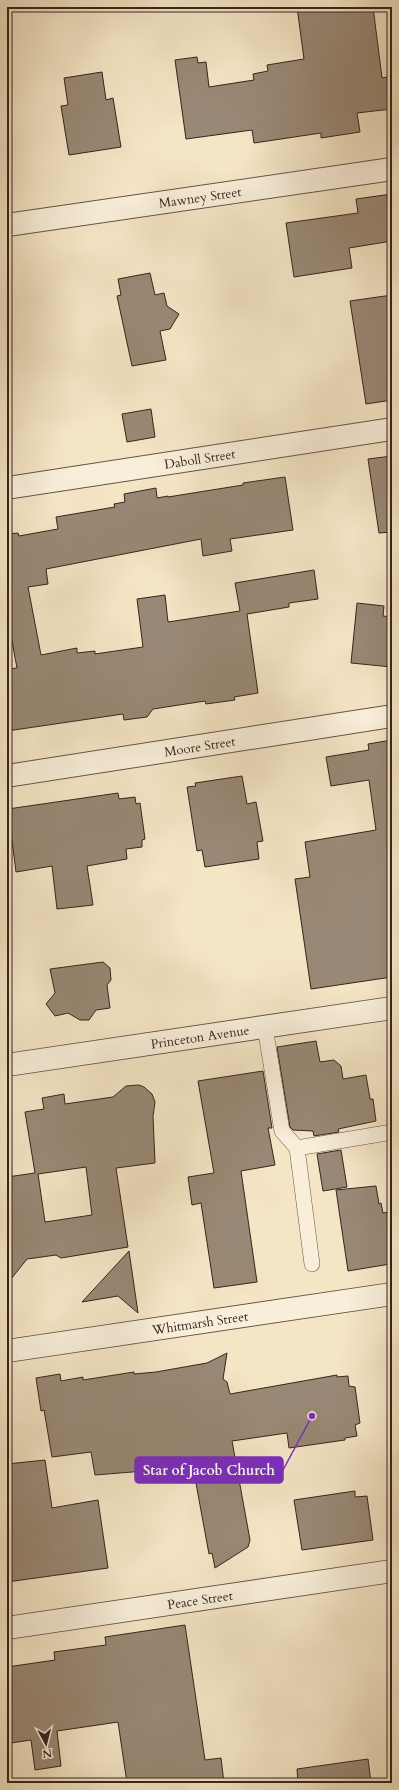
<svg xmlns="http://www.w3.org/2000/svg" width="399" height="1790" font-family="Cardo,serif">
	<style>
		.building { fill: #998875; stroke: #36241e; fill-rule: evenodd }
		.lines { fill: none; stroke-linecap: round; stroke-linejoin: round }
		.service-casing { stroke: #665448; stroke-width: 16 }
		.minor-casing { stroke: #665448; stroke-width: 24 }
		.service { stroke: #f8eed9; stroke-width: 15 }
		.minor { stroke: #f8eed9; stroke-width: 22 }
		.labels { text-anchor: middle; stroke-width: 4; stroke-linejoin: round; paint-order: stroke }
		.street-label { font-size: 13px; fill: #36241e; stroke: #f8eed9 }
		.leader { fill: none; stroke: #7b2cbf; stroke-width: 1.5 }
		.callout-dot { fill: #7b2cbf; stroke: #f8eed9; stroke-width: 1.5 }
		.callout { fill: #7b2cbf; stroke: #7b2cbf; stroke-width: 1.5 }
		.callout-label { font-size: 14px; text-anchor: middle; font-weight: bold; fill: #fff }
	</style>
	<rect width="100%" height="100%" fill="#f4e5c5"/>
	<filter id="stains"><feTurbulence type="fractalNoise" baseFrequency=".005" numOctaves="4"/><feColorMatrix values="0 0 0 0 .2 0 0 0 0 .09 0 0 0 0 .02 0 0 0 .5 -.17"/></filter>
	<radialGradient id="worn" r=".72"><stop offset=".6" stop-color="#630" stop-opacity="0"/><stop offset="1" stop-color="#630" stop-opacity=".3"/></radialGradient>
	<!-- building -->
	<path class="building" d="M297,7H373L382,78L392,76V109L357,113L360,132L321,138V133L254,143L252,130L186,139L175,60L197,57L198,63L206,62L209,87L254,80L253,74L268,71L267,65L304,59Z
		M102,72L106,100L113,98L121,147L69,155L61,106L68,105L64,78Z
		M392,194V241L349,248L352,268L294,277L286,223L358,213L356,199Z
		M150,273L155,295L164,293L167,306L179,314L170,329L160,331L166,360L132,366L117,296L121,295L118,279Z
		M392,295V400L366,404L350,301Z
		M151,409L155,437L127,442L122,414Z
		M392,456V532L379,533L368,459Z
		M285,477L293,530L230,539L232,551L203,556L201,539L46,569L48,584L28,587L41,655L77,648V653L95,651V654L143,647L137,599L165,595L168,622L240,611L235,583L314,570L318,599L289,603V607L247,614L258,693L234,697L235,700L206,704L205,701L153,709L147,717L124,720L123,714L7,731V669L17,668L7,614V534L18,533L19,536L58,529L56,517L115,507L114,504L125,502L124,494L156,488L157,498L168,496V497L243,485V483Z
		M357,603L384,606L383,616L392,617V667L351,663Z
		M392,740V977L311,989L295,879L310,877L305,842L376,830L369,780L331,786L326,757L369,750L368,744Z
		M242,776L247,804L256,802L263,841L257,842L259,859L205,867L202,850L197,851L187,787L196,786L195,783Z
		M118,793L119,799L135,797L136,804L140,803L145,839L142,840V847L126,849L127,859L87,866L93,905L57,909L52,866L16,872L8,809Z
		M103,962L110,968L111,980L107,985L110,1008L96,1010L89,1020H80L68,1013L55,1016L46,1004L55,993L50,969Z
		M316,1041L320,1062L334,1060L341,1066L343,1079L366,1075L370,1099H373L376,1121L338,1129L339,1132L314,1136L313,1131L293,1130L290,1127L277,1047Z
		M263,1071L272,1128H268L275,1165L241,1171L257,1282L214,1288L201,1203L192,1205L188,1177L214,1173L198,1081Z
		M139,1085L144,1087L152,1094L155,1102L153,1116L155,1163L116,1168L128,1247L61,1258L56,1255L27,1259L7,1284V1177L35,1173L25,1112L44,1109L42,1098L64,1094L65,1104L113,1097L126,1086ZM86,1167L92,1215L45,1222L38,1174Z
		M341,1150L347,1187L323,1191L317,1154Z
		M376,1186L379,1204L381,1203L383,1213L390,1212L392,1248L388,1249L390,1264L348,1271L336,1190Z
		M129,1251L138,1313L118,1296L82,1302Z
		M227,1353L223,1379L227,1382L230,1394L337,1375V1377L348,1376L349,1386L355,1387L360,1423L355,1425L357,1436L345,1438V1440L289,1448L287,1433L232,1441L250,1540L248,1547L215,1568L212,1553L209,1554L193,1467L95,1475L91,1452L52,1457L44,1410L41,1411L36,1378L60,1374L61,1381L83,1377V1380L134,1372V1374L156,1372L207,1363Z
		M45,1460L52,1508L98,1500L108,1568L7,1582V1464Z
		M355,1491V1497L367,1496L373,1540L302,1550L294,1500Z
		M185,1625L205,1760L221,1758L224,1783H127L118,1722L57,1731L61,1766L35,1770L31,1740L11,1743L10,1738H7V1667L55,1660L54,1652L106,1645L105,1637Z
		M368,1759L371,1783H298L297,1769Z"/>
	<g class="lines">
		<defs>
			<path id="service" d="M265,1027L282,1131L297,1148L392,1132
				M297,1148L312,1264"/>
			<g id="minor">
				<path id="s1" d="M7,225L392,169"/>
				<path id="s2" d="M7,488L392,429"/>
				<path id="s3" d="M7,776L392,716"/>
				<path id="s4" d="M7,1065L392,1008"/>
				<path id="s5" d="M7,1351L392,1294"/>
				<path id="s6" d="M7,1628L392,1571"/>
			</g>
		</defs>
		<!-- service casing -->
		<use href="#service" class="service-casing"/>
		<!-- minor casing -->
		<use href="#minor" class="minor-casing"/>
		<!-- service -->
		<use href="#service" class="service"/>
		<!-- minor -->
		<use href="#minor" class="minor"/>
	</g>
	<g class="labels">
		<!-- street labels -->
		<g class="street-label">
			<text dy="5" stroke="none"><textPath href="#s1" startOffset="195">Mawney Street</textPath></text>
			<text dy="5" stroke="none"><textPath href="#s2" startOffset="195">Daboll Street</textPath></text>
			<text dy="5" stroke="none"><textPath href="#s3" startOffset="195">Moore Street</textPath></text>
			<text dy="5" stroke="none"><textPath href="#s4" startOffset="195">Princeton Avenue</textPath></text>
			<text dy="5" stroke="none"><textPath href="#s5" startOffset="195">Whitmarsh Street</textPath></text>
			<text dy="5" stroke="none"><textPath href="#s6" startOffset="195">Peace Street</textPath></text>
		</g>
	</g>
	<!-- callouts -->
	<path class="leader" d="M312 1416L283 1470"/>
	<circle class="callout-dot" cx="312" cy="1416" r="4"/>
	<rect class="callout" x="135" y="1457" width="148" height="26" rx="4"/>
	<g class="callout-label">
		<text x="209" y="1475">Star of Jacob Church</text>
	</g>
	<!-- margin -->
	<rect width="399" height="1790" fill="none" stroke="#f4e5c5" stroke-width="24"/>
	<rect x="8" y="8" width="383" height="1774" fill="none" stroke="#36241e" stroke-width="2"/>
	<rect x="12" y="12" width="375" height="1766" fill="none" stroke="#36241e"/>
	<!-- north arrow -->
	<g transform="translate(46 1744) rotate(173)" stroke="#f8eed9" stroke-width="3" paint-order="stroke">
	<path d="M0-3L7 15L0 10L-7 15Z" fill="#36241e"/>
	<text y="-6" font-size="11" font-weight="bold" text-anchor="middle" fill="#36241e">N</text>
	</g>
	<rect width="100%" height="100%" filter="url(#stains)"/>
	<rect width="100%" height="100%" fill="url(#worn)"/>
</svg>
